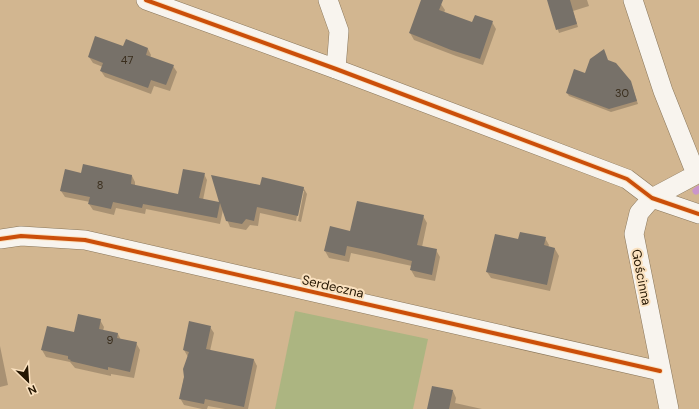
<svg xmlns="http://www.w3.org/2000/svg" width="699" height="409" font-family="'DM Sans',sans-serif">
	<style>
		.green { fill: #acb581 }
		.shadow { fill: #0003 }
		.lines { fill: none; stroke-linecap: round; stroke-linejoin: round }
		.stream { stroke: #ca95cb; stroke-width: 7 }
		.building { fill: #777169 }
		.minor-casing { stroke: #89765a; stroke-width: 20 }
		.minor { stroke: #f8f4ee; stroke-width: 19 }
		.cycleway-casing { stroke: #fae1bf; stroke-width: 6 }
		.cycleway { stroke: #cb4f0a; stroke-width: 4 }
		.labels { text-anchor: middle; stroke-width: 4; stroke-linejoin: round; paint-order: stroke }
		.number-label { font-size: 11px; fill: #392d1c }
		.street-label { font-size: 13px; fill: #241602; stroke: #fae1bf }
	</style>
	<rect width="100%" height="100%" fill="#d2b690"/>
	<!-- green -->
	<path class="green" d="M295,311L428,339L413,409H275Z"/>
	<!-- shadow -->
	<path class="shadow" d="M422,0H430L441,4L445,10L444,13L472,23L492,22L496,29L483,65L456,56L414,40L410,33Z
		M548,0H587L589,6L573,11L578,27L559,33Z
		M124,48L148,49L151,55L150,58L173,66L177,72L170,91L154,86L151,94L105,77L101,71L103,67L93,63L89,57Z
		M608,61L632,86L638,104L611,112L569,96L567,93L585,75Z
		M82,174L132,176L135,182V186L179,195L204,174L207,180L203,200L221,203L260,186L303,187L307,194L301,222L298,221L304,191H302L296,221L260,213L258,226L250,225L246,230L230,227L223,210L220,224L146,209L145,214L116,208L114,215L93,210L89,204L90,202L65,197L61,191Z
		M423,216L427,223L422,247L436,250L440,257L435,281L415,277L411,270L412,266L351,253L349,262L329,258L325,251L350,232Z
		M545,238L549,245L548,247L555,249L559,256L550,291L491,278L487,272Z
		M100,320L104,327L103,331L118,334L121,340L136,343L140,350L134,378L111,374V376L75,368L70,362L46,357L42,350Z
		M210,327L214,333L210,351L254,360L257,366L248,409H225L208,406L207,409H202L184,405L180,398L188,357L184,350Z
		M0,346L8,385L0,387Z
		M453,391L456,398L455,403L482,409H429Z"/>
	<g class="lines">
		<!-- stream -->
		<path class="stream" d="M696,191L699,189"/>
	</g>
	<!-- building -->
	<path class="building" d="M421,0H443L439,10L472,22L475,15L493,21L480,59L451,50L409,33Z
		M547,0H570L577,24L556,30Z
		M95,36L123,46L126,39L148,48L146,55L174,65L166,85L151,80L148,88L100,71L103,63L88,57Z
		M604,49L608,60L616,63L631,81L637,101L609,109L566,93L574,69L585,73L590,59Z
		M83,164L132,175L131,184L178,194L183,169L205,173L199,198L219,202L211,175L260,185L262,177L304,187L298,216L257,207L254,221L246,219L242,224L226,221L220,203L217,218L143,204L142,208L113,202L111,209L88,204L90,197L60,191L65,169L81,173Z
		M357,201L424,215L417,245L437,249L432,275L410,270L412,261L376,252L347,246L345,256L324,251L330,226L350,231Z
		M520,232L546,237L544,245L555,248L547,285L486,272L495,234L518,239Z
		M78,314L101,319L99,329L118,333L117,338L137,342L130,372L108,367V370L70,361L71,360L68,359V356L41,350L47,326L74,332Z
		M189,321L211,326L206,349L254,359L244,407L205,399L204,404L179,399L184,377L183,369L189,352L183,350Z
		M432,386L453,390L449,409H427Z"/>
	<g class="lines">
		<defs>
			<path id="minor" d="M146,0L336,69L627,179L652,198L699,214
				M328,0L339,31L336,69
				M633,0L663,91L696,174
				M0,239L21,236L85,240L660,371
				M669,409L634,234L639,213L652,198L699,173"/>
		</defs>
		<!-- minor casing -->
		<use href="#minor" class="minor-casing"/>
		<!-- minor -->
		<use href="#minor" class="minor"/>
		<defs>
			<path id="cycleway" d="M146,0L336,69L627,179L652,198L699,214
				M0,239L21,236L85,240L660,371"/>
		</defs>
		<!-- cycleway casing -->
		<use href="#cycleway" class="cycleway-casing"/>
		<!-- cycleway -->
		<use href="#cycleway" class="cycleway"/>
	</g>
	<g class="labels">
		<!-- number labels -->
		<g class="number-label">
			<text x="127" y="64">47</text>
			<text x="622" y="97">30</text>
			<text x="100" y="189">8</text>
			<text x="110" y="344">9</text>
		</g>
		<!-- street labels -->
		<g class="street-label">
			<text transform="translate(642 277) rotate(79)" y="5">Gościnna</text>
			<text transform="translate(333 286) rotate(13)" y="5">Serdeczna</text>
		</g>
	</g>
	<!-- north arrow -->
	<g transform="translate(28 381) rotate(155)" stroke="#fae1bf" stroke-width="3" paint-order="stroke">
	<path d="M0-3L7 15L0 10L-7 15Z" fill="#241602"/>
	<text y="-6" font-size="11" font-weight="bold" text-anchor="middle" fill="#241602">N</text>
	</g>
</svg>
